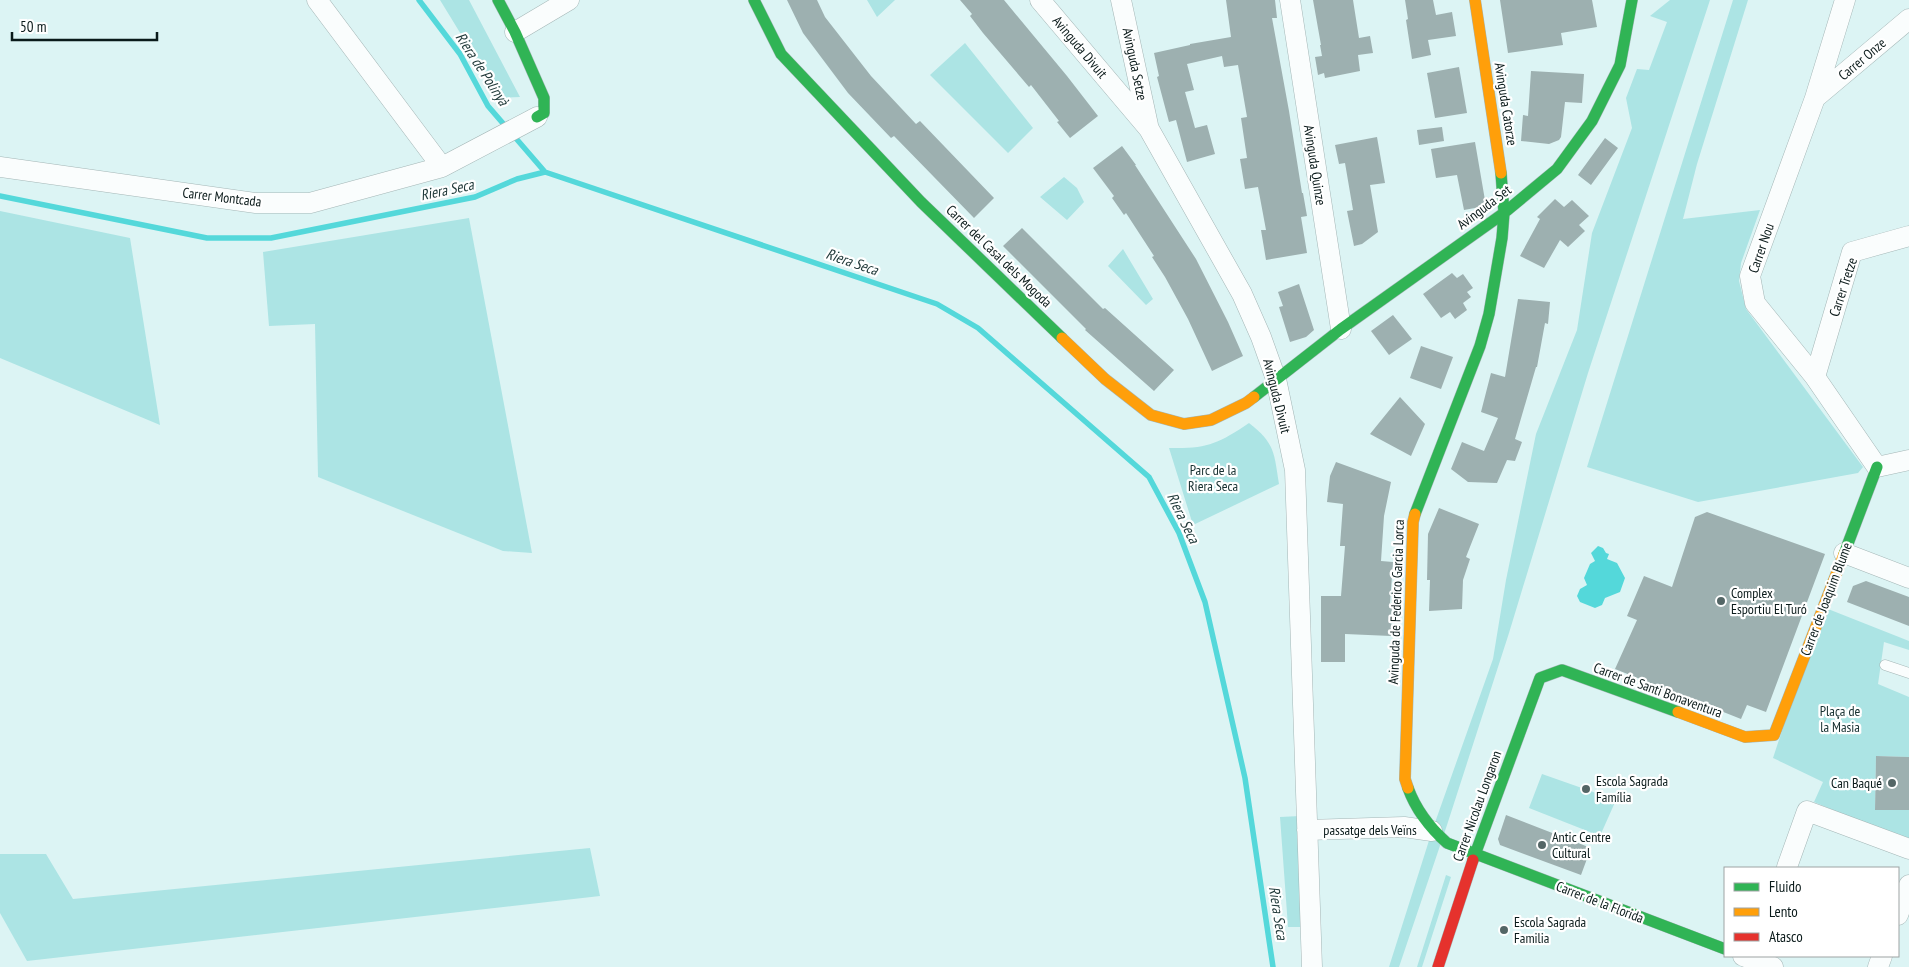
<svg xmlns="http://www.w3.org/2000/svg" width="1909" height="967" font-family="'PT Sans Narrow',sans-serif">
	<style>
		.green { fill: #ace4e4 }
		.water { fill: #54d8da }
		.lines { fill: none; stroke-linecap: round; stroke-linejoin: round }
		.stream { stroke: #54d8da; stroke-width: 5.5 }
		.building { fill: #9db0b0 }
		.lane-casing { stroke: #a4b6b6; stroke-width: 11 }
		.street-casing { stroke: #a4b6b6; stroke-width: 21 }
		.fast-casing { stroke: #a4b6b6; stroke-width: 12 }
		.slow-casing { stroke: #a4b6b6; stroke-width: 12 }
		.jam-casing { stroke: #a4b6b6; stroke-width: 12 }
		.lane { stroke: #fafdfd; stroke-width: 10 }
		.street { stroke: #fafdfd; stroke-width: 20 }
		.fast { stroke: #30b455; stroke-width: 11 }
		.slow { stroke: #ff9f0a; stroke-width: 11 }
		.jam { stroke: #e5322d; stroke-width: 11 }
		.poi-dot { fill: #546666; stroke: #fff; stroke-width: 2 }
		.labels { text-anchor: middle; stroke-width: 4.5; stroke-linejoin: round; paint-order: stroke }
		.street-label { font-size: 14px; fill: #0a1a1a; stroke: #fff }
		.park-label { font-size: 14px; fill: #152e2f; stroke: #fff }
		.poi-label { font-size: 14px; fill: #0a1a1a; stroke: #fff; text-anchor: start }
		.water-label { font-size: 15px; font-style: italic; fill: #223b3b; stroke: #fff }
	</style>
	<rect width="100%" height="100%" fill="#dcf4f4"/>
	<!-- green -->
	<path class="green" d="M440,0H469L520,97L500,98Z
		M867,0H895L877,17Z
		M1670,0H1710L1588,373L1509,633L1447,825L1399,967H1389L1432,831L1493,659L1506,580L1536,434L1577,330L1592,233L1632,128L1626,98L1637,69L1649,70L1667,22L1650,16Z
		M1733,0H1748L1697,164L1683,219L1760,210L1741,263L1739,281L1746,309L1863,467L1858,473L1698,502L1587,467Z
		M965,43L1033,128L1008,153L930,75Z
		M1064,177L1077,188L1084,202L1067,220L1040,197Z
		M0,211L130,238L160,425L0,358Z
		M469,218L532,553L503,551L318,477L315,324L269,326L263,252Z
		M1123,249L1153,299L1146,305L1108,266Z
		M1249,423C1275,443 1274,453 1279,484L1193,525L1169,448C1206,449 1218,444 1249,423Z
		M1823,607L1909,641V650L1884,642L1878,684L1909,697V757L1876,756L1875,809L1909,810V842L1814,802L1823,782L1773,758Z
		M1542,774L1616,800L1600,836L1529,808Z
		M1300,816L1304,927H1288L1280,817Z
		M590,848L600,896L27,961L0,913V854H46L73,899Z
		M1446,875L1451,877L1422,967H1417Z"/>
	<!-- water -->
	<path class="water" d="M1598,546L1603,548L1606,553L1609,554L1607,559L1617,563L1625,578L1620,592L1605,598L1602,605L1595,608L1580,602L1577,596L1580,589L1587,585L1584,578L1590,564L1595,561L1591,553Z"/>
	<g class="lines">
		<!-- stream -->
		<path class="stream" d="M419,0L460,54L488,106L545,172
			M0,196L207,238H271L475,197L517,179L545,172L937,304L978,328L1149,477L1179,533L1205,602L1245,778L1273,967"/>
	</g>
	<!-- building -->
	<path class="building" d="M787,0H817L825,17L871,76L916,124L920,121L994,198L974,218L894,136L891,138L848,93L803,33Z
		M960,0H1004L1067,76L1098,116L1070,138L1057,122L1059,121L1031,85L1029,87L983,33L970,16L972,14Z
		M1226,0H1275L1277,18H1272L1289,111L1302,193H1303L1307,216L1301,217L1307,253L1266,260L1261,230H1266L1258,187L1245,189L1240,159L1247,158L1241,118L1247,117L1238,65L1224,67L1222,56L1187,64L1194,90L1185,92L1195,128L1207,125L1215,154L1187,162L1176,120L1169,122L1157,77L1159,76L1154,53L1190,45V44L1231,37Z
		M1313,0H1353L1359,38L1370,36L1373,53L1358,55L1360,71L1325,78L1324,73L1318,75L1315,57L1322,56L1320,45H1321Z
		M1405,0H1433L1436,15L1452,12L1456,36L1428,40L1431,55L1412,59L1406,20L1408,19Z
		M1500,0H1592L1597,27L1561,33L1563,45L1508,53Z
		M1459,67L1467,113L1435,118L1427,73Z
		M1531,71L1584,74L1582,103L1565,102L1561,137L1559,140L1549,144L1521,141L1523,115L1528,116Z
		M1442,127L1444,141L1419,145L1417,130Z
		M1377,137L1385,183L1370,185L1378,232L1362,244L1354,246L1347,211L1353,210L1345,163L1339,164L1335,145Z
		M1605,138L1618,148L1591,185L1578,175Z
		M1475,142L1486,206L1464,210L1457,175L1436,178L1431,149Z
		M1122,146L1136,165H1135L1196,259L1228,322L1243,356L1212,371L1188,319L1165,277L1152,257L1154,256L1126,213L1124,215L1112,198L1114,196L1093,168Z
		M1555,199L1564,207L1572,200L1589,216L1579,225L1585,231L1568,247L1560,240L1544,268L1520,256L1540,219L1537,217Z
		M1022,228L1103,309L1105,308L1174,370L1154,391L1085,330L1086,329L1003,246Z
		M1452,273L1457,278L1463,274L1473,288L1467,292L1471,297L1463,303L1467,310L1455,319L1450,312L1441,318L1423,294Z
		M1299,284L1314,330L1306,337L1290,342L1279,307L1283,306L1278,292Z
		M1518,299L1550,302L1548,324L1545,323L1537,367H1536L1515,439L1522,442L1515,461L1507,460L1497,483L1468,482L1451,469L1462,442L1484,451L1498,418L1481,412L1491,373L1505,377Z
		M1393,315L1412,339L1389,355L1371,331Z
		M1421,346L1453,357L1441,389L1410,378Z
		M1400,397L1425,424L1411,456L1370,434Z
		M1336,462L1391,482L1384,516L1381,561L1393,562L1390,603H1392L1391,636L1345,634V662H1321V596H1341L1345,546H1340L1343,504L1327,502L1330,476Z
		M1439,508L1479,524L1466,557L1470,559L1463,580L1462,609L1429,611L1430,580H1427L1428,534Z
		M1707,512L1825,554L1766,712L1747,705L1741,719L1615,669L1637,620L1627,616L1644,576L1672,587L1695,517Z
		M1866,581L1909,597V626L1847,602L1853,586Z
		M1876,756L1909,757V810H1875Z
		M1506,815L1591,848L1581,875L1500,845L1498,839Z"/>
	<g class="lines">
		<defs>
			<path id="lane" d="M1885,665L1909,673"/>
			<path id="street" d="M317,0L442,167
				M1040,0L1149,129L1242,294L1261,337L1276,379L1295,470L1312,967
				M1121,0L1148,125
				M1290,0L1341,329
				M1845,0L1815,98L1750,276L1755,303L1815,377L1877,467L1909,460
				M515,32L569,0
				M1815,98L1909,19
				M0,167L256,203H310L442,167L537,117
				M1815,377L1852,252L1909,236
				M1844,553L1909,578
				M1307,830L1404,827L1432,831
				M1787,867L1807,811L1909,849
				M1898,915L1909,885
				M1743,956L1773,967
				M1878,967L1882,956"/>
			<path id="fast" d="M498,0L515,32L544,98V113L537,117
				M754,0L781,54L921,202L1062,338
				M1254,397L1341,329L1504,213L1557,169L1592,121L1620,65L1632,0
				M1415,514L1480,346L1489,314L1502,238L1504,213L1501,173
				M1844,554L1877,467
				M1408,788C1416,810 1429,827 1447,843L1725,949
				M1473,860L1540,678L1562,670L1678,712"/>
			<path id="slow" d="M1475,0L1501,173
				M1062,338L1105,379L1151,415L1184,424L1211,420L1246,403L1254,397
				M1678,712L1745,737L1774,735L1844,554
				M1408,788L1405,779L1413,522L1415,514"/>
			<path id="jam" d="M1438,967L1473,860"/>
		</defs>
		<!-- lane casing -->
		<use href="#lane" class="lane-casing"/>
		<!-- street casing -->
		<use href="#street" class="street-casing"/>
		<!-- fast casing -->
		<use href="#fast" class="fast-casing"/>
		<!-- slow casing -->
		<use href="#slow" class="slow-casing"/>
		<!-- jam casing -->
		<use href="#jam" class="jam-casing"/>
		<!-- lane -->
		<use href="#lane" class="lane"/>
		<!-- street -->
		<use href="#street" class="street"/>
		<!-- fast -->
		<use href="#fast" class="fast"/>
		<!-- slow -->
		<use href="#slow" class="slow"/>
		<!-- jam -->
		<use href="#jam" class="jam"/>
	</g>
	<!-- markers -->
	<g class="poi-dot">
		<circle cx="1721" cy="601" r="5"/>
		<circle cx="1892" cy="783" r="5"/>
		<circle cx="1586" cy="789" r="5"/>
		<circle cx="1542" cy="845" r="5"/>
		<circle cx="1504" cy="930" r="5"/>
	</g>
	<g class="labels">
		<!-- street labels -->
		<g class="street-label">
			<text transform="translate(1080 47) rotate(50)" y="5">Avinguda Divuit</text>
			<text transform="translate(1862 59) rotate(-40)" y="5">Carrer Onze</text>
			<text transform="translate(1135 64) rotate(78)" y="5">Avinguda Setze</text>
			<text transform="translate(1506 104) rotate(81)" y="5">Avinguda Catorze</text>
			<text transform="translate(1315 165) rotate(81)" y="5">Avinguda Quinze</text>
			<text transform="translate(222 197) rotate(7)" y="5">Carrer Montcada</text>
			<text transform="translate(1484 207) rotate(-37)" y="5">Avinguda Set</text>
			<text transform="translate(1761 248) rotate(-71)" y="5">Carrer Nou</text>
			<text transform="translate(999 256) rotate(44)" y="5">Carrer del Casal dels Mogoda</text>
			<text transform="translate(1843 287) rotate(-72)" y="5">Carrer Tretze</text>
			<text transform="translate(1277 396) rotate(76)" y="5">Avinguda Divuit</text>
			<text transform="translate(1826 599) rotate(-69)" y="5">Carrer de Joaquim Blume</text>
			<text transform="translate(1396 602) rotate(-88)" y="5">Avinguda de Federico Garcia Lorca</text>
			<text transform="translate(1658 690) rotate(20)" y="5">Carrer de Santi Bonaventura</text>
			<text transform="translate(1477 806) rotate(-70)" y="5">Carrer Nicolau Longaron</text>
			<text x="1370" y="835">passatge dels Veïns</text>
			<text transform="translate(1600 902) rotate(21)" y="5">Carrer de la Florida</text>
		</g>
		<!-- park labels -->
		<g class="park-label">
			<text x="1213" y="475">Parc de la<tspan x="1213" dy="16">Riera Seca</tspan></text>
			<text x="1840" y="716">Plaça de<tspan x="1840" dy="16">la Masia</tspan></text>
		</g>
		<!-- poi labels -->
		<g class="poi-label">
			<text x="1731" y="598">Complex<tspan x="1731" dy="16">Esportiu El Turó</tspan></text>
			<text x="1596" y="786">Escola Sagrada<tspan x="1596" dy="16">Família</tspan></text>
			<text x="1882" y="788" text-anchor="end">Can Baqué</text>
			<text x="1552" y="842">Antic Centre<tspan x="1552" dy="16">Cultural</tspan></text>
			<text x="1514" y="927">Escola Sagrada<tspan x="1514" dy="16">Familia</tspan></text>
		</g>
		<!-- water labels -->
		<g class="water-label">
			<text transform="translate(482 69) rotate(57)" y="5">Riera de Polinyà</text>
			<text transform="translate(447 190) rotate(-12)" y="5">Riera Seca</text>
			<text transform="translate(852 262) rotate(19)" y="5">Riera Seca</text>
			<text transform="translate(1183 518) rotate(64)" y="5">Riera Seca</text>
			<text transform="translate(1278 913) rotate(81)" y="5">Riera Seca</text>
		</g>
	</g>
	<!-- legend -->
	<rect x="1724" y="867" width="175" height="90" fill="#ffffff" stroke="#9da3a3"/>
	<rect x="1734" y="883" width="25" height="8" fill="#30b455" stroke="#9da3a3"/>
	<text x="1769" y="892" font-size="15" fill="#0a1a1a">Fluido</text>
	<rect x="1734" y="908" width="25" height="8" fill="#ff9f0a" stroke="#9da3a3"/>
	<text x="1769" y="917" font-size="15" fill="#0a1a1a">Lento</text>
	<rect x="1734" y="933" width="25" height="8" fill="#e5322d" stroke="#9da3a3"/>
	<text x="1769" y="942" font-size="15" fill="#0a1a1a">Atasco</text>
	<!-- scale -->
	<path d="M12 32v8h145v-8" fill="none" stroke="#0a1a1a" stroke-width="2.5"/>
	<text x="20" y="32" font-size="15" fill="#0a1a1a" stroke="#ffffff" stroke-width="4" paint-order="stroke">50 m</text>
</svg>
